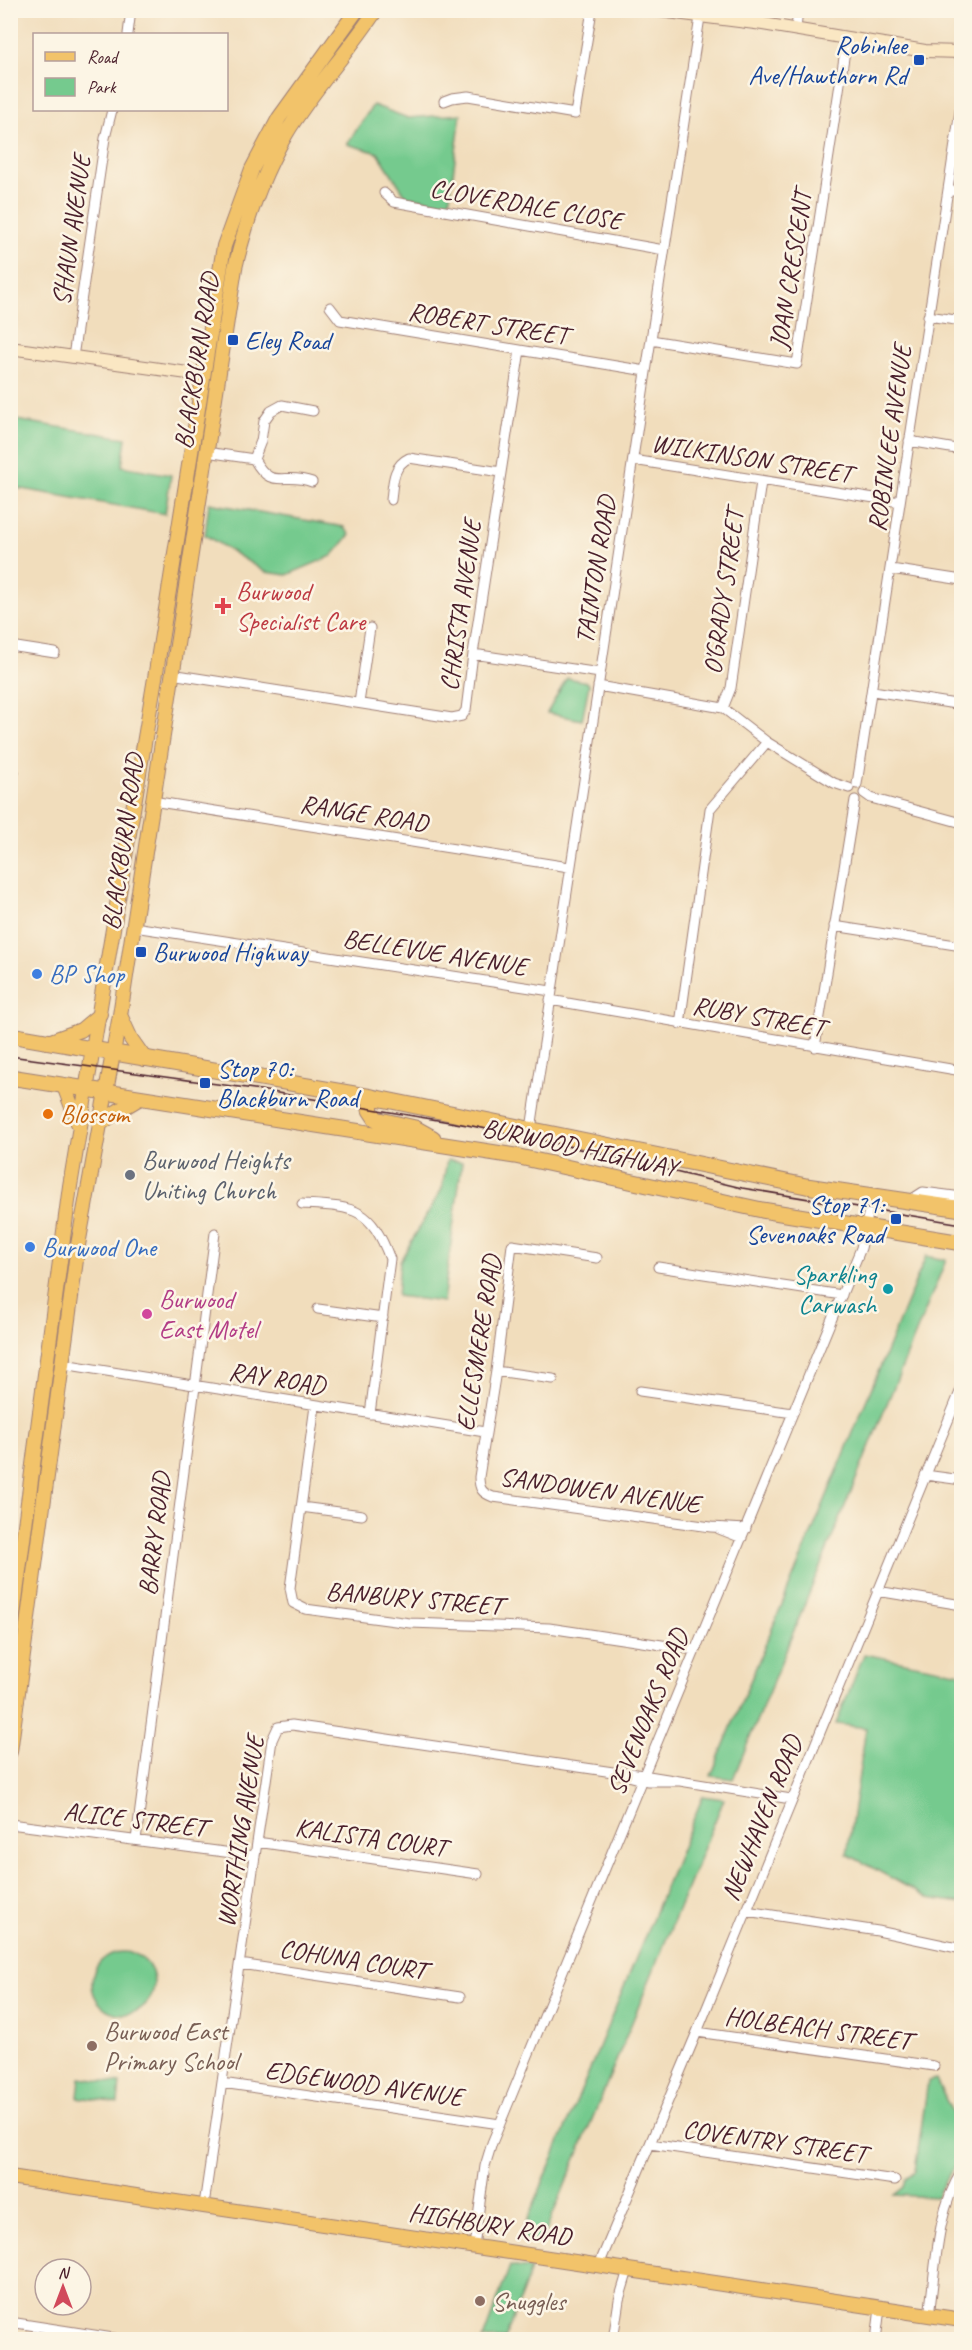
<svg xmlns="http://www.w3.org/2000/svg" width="972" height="2350" font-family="Caveat,sans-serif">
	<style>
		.green { fill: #75ca8e; stroke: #60745c; stroke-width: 1.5 }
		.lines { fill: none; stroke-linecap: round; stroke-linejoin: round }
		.minor-casing { stroke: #9e7e74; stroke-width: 11 }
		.secondary-casing { stroke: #9e7e74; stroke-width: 14 }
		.primary-casing { stroke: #9e7e74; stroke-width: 16 }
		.trunk-casing { stroke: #9e7e74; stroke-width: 17 }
		.minor { stroke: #fff; stroke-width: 9 }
		.secondary { stroke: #fae7c3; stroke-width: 12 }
		.primary { stroke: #f2c36a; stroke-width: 14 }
		.trunk { stroke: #f2c36a; stroke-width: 15 }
		.tram { stroke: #4a1f2b; stroke-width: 1.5 }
		.transit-dot { fill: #1a4fb4; stroke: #fcf5e5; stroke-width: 2 }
		.health-dot { fill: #e0444e; stroke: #fcf5e5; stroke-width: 2 }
		.shop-dot { fill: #3f7fe0; stroke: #fcf5e5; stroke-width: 2 }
		.food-dot { fill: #e8710a; stroke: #fcf5e5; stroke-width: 2 }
		.worship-dot { fill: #6b7280; stroke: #fcf5e5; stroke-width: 2 }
		.culture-dot { fill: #0f9aa8; stroke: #fcf5e5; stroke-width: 2 }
		.hotel-dot { fill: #d1479c; stroke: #fcf5e5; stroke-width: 2 }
		.education-dot { fill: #8d6e63; stroke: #fcf5e5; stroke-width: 2 }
		.labels { text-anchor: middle; stroke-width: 5; stroke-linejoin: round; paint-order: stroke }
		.transit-label { font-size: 26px; fill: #164399; stroke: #fcf5e5; text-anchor: start }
		.street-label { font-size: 26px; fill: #4a1f2b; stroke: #fcf5e5 }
		.health-label { font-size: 26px; fill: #be3a42; stroke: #fcf5e5; text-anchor: start }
		.shop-label { font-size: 26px; fill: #366cbe; stroke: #fcf5e5; text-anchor: start }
		.food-label { font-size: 26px; fill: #c56008; stroke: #fcf5e5; text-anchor: start }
		.worship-label { font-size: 26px; fill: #5b616d; stroke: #fcf5e5; text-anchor: start }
		.culture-label { font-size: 26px; fill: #0d838f; stroke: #fcf5e5; text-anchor: end }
		.hotel-label { font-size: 26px; fill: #b23c85; stroke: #fcf5e5; text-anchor: start }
		.education-label { font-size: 26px; fill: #785e54; stroke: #fcf5e5; text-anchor: start }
	</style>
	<rect width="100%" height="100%" fill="#fcf5e5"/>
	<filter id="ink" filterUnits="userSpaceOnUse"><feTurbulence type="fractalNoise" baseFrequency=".0167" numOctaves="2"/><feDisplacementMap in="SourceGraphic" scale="12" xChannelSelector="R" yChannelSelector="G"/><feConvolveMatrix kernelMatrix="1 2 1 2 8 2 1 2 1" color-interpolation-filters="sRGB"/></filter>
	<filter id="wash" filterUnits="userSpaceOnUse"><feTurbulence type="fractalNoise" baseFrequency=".008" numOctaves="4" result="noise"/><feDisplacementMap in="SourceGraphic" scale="24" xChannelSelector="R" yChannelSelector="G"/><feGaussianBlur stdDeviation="1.35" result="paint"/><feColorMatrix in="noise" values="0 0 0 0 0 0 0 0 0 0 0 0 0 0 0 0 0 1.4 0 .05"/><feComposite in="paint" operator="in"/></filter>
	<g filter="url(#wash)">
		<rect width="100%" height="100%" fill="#f1ddbc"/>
		<!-- green -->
		<path class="green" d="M373,105L408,118L461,114L449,204L406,196L378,153L347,144Z
			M10,419L126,438L122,466L171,475L165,514L11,487Z
			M209,503L344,527L350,535L332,556L287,575L265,572L205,535Z
			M567,678L587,682L589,685L582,720L547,713Z
			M447,1160L462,1162L443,1302L397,1296L400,1261L442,1189Z
			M926,1256L946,1260L733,1779L711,1776Z
			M864,1654L961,1673V1903L928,1898L847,1854L866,1728L836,1724Z
			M703,1796L724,1799L542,2241L520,2238Z
			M92 1983a31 31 0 1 1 62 0a31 31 0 1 1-62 0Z
			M80,2078L120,2083L118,2103L78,2097Z
			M936,2079C943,2096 970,2140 960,2157C952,2171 943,2181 937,2197L894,2195L904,2187L906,2178L915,2171L928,2081Z
			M510,2266L531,2269L505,2339H483Z"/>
	</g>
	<g filter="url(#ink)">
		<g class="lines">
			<defs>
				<path id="minor" d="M796,29L798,10
					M128,34L131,10
					M444,101L452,98L468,96L575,114L592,10
					M948,190L962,192
					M384,193L394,202L664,250
					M330,307L340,320L646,371
					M928,316L962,321
					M651,340L797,364L847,38
					M73,357L105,138L112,110
					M909,441L962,450
					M206,452L254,459
					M633,460L900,502
					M312,482C283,471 272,492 254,459L261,441L264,421L271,411L282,405L313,411
					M391,500C393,484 392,466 409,458L501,472
					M891,569L962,580
					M10,646L55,653
					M473,654L600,673
					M171,674L452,718L462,716L466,710L473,654L520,350
					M598,686L723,708L767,742L834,783L849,788
					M873,691L962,705
					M359,703L370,628
					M723,708L731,688L761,482
					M10,771L14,772
					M857,784L962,98
					M864,793L871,798L962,823
					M152,801L569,867
					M834,926L962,946
					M134,927L551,991
					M550,1000L962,1071
					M680,1024L710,809L767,742
					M815,1047L855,800
					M531,1129L700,17
					M909,1201L923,1192L962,1197
					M302,1204C354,1207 370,1206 390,1259L370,1414
					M597,1258L512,1245L496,1371L479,1477C479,1489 482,1493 493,1497L711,1527L746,1529
					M658,1267L842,1295
					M318,1309L383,1318
					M63,1364L485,1432
					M496,1371L553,1379
					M640,1391L793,1413
					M315,1406L290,1588L293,1603L305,1609L410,1623L549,1628L695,1650
					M925,1475L962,1480
					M301,1507L362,1515
					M719,1529L742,1538
					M877,1591L962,1605
					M624,1772L791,1799
					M10,1824L255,1856
					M136,1840L215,1233
					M257,1842L478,1874
					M746,1911L878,1931L962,1949
					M240,1964L460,1997
					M697,2032L934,2066
					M222,2083L500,2124
					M650,2144L895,2180
					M204,2205L272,1740L278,1727L292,1725L613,1772L647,1781H676
					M474,2246L485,2166L492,2143L861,1248L872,1196
					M599,2265L697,2032L962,1387
					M929,2315C936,2269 936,2211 962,2171
					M10,2322L126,2340
					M613,2340L619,2300L628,2270
					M876,2340L880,2308"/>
				<path id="secondary" d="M652,10L763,24L925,51L962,52
					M10,348L202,375"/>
				<path id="primary" d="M120,1015L131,1039L145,1059
					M48,1042L81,1030L100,1014
					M64,1086L78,1123
					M100,1124L118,1111L140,1098
					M10,1638L70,1186L156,672L224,246L252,169L279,118L357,10
					M10,1752L78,1245L120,1015L235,268C246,221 262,175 286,134C312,90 348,53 376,10
					M10,2177L962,2320"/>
				<path id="trunk" d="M10,1035L372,1097L806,1186L962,1209
					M10,1077L515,1156L762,1210L962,1243
					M372,1097L370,1110L376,1119L415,1128L433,1138"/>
			</defs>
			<!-- minor casing -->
			<use href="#minor" class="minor-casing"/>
			<!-- secondary casing -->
			<use href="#secondary" class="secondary-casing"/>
			<!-- primary casing -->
			<use href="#primary" class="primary-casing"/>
			<!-- trunk casing -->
			<use href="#trunk" class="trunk-casing"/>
			<!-- minor -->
			<use href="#minor" class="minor"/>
			<!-- secondary -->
			<use href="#secondary" class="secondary"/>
			<!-- primary -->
			<use href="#primary" class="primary"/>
			<!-- trunk -->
			<use href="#trunk" class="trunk"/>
			<!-- tram -->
			<path class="tram" d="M10,1056L254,1089L467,1125L554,1143L742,1188L962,1224"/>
		</g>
	</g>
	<!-- markers -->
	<g class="transit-dot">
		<rect x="913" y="54" width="12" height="12" rx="3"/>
		<rect x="227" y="334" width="12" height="12" rx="3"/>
		<rect x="135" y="946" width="12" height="12" rx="3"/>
		<rect x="199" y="1077" width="12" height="12" rx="3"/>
		<rect x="890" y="1213" width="12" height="12" rx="3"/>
	</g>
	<path class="health-dot" d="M220 597h6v6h6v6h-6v6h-6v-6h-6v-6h6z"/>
	<g class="shop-dot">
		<circle cx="37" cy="974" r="6"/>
		<circle cx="30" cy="1247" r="6"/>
	</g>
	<circle class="food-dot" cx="48" cy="1114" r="6"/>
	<circle class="worship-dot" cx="130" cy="1175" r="6"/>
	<circle class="culture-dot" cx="888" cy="1289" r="6"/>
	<circle class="hotel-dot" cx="147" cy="1314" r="6"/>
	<g class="education-dot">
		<circle cx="92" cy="2046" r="6"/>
		<circle cx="480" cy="2301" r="6"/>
	</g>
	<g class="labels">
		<!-- transit labels -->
		<g class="transit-label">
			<text x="907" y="54" text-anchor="end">Robinlee<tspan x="907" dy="30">Ave/Hawthorn Rd</tspan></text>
			<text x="245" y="349">Eley Road</text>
			<text x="153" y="961">Burwood Highway</text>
			<text x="217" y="1077">Stop 70:<tspan x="217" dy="30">Blackburn Road</tspan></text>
			<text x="884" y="1213" text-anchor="end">Stop 71:<tspan x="884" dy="30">Sevenoaks Road</tspan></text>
		</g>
		<!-- street labels -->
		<g class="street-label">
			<text transform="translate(526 204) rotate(10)" y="9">CLOVERDALE CLOSE</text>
			<text transform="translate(71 230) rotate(-82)" y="9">SHAUN AVENUE</text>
			<text transform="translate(790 270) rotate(-81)" y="9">JOAN CRESCENT</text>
			<text transform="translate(488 323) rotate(9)" y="9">ROBERT STREET</text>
			<text transform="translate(196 361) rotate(-81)" y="9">BLACKBURN ROAD</text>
			<text transform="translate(889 438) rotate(-82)" y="9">ROBINLEE AVENUE</text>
			<text transform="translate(752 458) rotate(9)" y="9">WILKINSON STREET</text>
			<text transform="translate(595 570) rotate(-81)" y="9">TAINTON ROAD</text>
			<text transform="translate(723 592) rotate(-82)" y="9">O'GRADY STREET</text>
			<text transform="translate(460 605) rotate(-82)" y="9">CHRISTA AVENUE</text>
			<text transform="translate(364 813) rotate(9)" y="9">RANGE ROAD</text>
			<text transform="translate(122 842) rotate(-82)" y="9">BLACKBURN ROAD</text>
			<text transform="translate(435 952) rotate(9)" y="9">BELLEVUE AVENUE</text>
			<text transform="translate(759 1016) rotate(10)" y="9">RUBY STREET</text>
			<text transform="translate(580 1147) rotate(12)" y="9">BURWOOD HIGHWAY</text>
			<text transform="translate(478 1343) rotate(-81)" y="9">ELLESMERE ROAD</text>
			<text transform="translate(277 1378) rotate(9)" y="9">RAY ROAD</text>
			<text transform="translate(600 1490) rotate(8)" y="9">SANDOWEN AVENUE</text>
			<text transform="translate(154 1534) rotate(-83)" y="9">BARRY ROAD</text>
			<text transform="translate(414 1598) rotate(5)" y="9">BANBURY STREET</text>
			<text transform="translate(647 1712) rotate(-68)" y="9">SEVENOAKS ROAD</text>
			<text transform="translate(761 1818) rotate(-68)" y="9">NEWHAVEN ROAD</text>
			<text transform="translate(135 1819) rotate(7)" y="9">ALICE STREET</text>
			<text transform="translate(240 1831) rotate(-81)" y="9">WORTHING AVENUE</text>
			<text transform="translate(371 1837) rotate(8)" y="9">KALISTA COURT</text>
			<text transform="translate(353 1959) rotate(9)" y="9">COHUNA COURT</text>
			<text transform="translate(818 2028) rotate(8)" y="9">HOLBEACH STREET</text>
			<text transform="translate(364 2083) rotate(8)" y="9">EDGEWOOD AVENUE</text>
			<text transform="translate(775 2141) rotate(8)" y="9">COVENTRY STREET</text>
			<text transform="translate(490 2224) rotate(9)" y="9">HIGHBURY ROAD</text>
		</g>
		<!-- health labels -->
		<g class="health-label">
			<text x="236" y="600">Burwood<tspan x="236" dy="30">Specialist Care</tspan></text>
		</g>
		<!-- shop labels -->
		<g class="shop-label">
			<text x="49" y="983">BP Shop</text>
			<text x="42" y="1256">Burwood One</text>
		</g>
		<!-- food labels -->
		<g class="food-label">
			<text x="60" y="1123">Blossom</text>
		</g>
		<!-- worship labels -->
		<g class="worship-label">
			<text x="142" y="1169">Burwood Heights<tspan x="142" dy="30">Uniting Church</tspan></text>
		</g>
		<!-- culture labels -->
		<g class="culture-label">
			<text x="876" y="1283">Sparkling<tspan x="876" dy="30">Carwash</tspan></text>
		</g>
		<!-- hotel labels -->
		<g class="hotel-label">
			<text x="159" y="1308">Burwood<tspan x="159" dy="30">East Motel</tspan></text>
		</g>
		<!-- education labels -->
		<g class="education-label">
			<text x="104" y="2040">Burwood East<tspan x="104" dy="30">Primary School</tspan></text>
			<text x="492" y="2310">Snuggles</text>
		</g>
	</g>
	<!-- margin -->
	<rect width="972" height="2350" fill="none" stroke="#fcf5e5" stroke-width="36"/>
	<!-- legend -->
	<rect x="33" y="33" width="195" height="78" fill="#fcf5e5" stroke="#b59f9b" stroke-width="1.5"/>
	<rect x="45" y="52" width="30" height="9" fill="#f2c36a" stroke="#b59f9b" stroke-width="1.5"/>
	<text x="87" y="63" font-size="18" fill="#4a1f2b">Road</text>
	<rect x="45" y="78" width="30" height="18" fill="#75ca8e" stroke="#b59f9b" stroke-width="1.5"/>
	<text x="87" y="93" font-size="18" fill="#4a1f2b">Park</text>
	<!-- north arrow -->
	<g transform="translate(63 2287)"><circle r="28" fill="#fcf5e5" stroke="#b59f9b" stroke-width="1.5"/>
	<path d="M0-4.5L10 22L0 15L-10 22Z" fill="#d1495b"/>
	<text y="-9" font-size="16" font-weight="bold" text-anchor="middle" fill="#4a1f2b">N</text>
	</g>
</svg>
